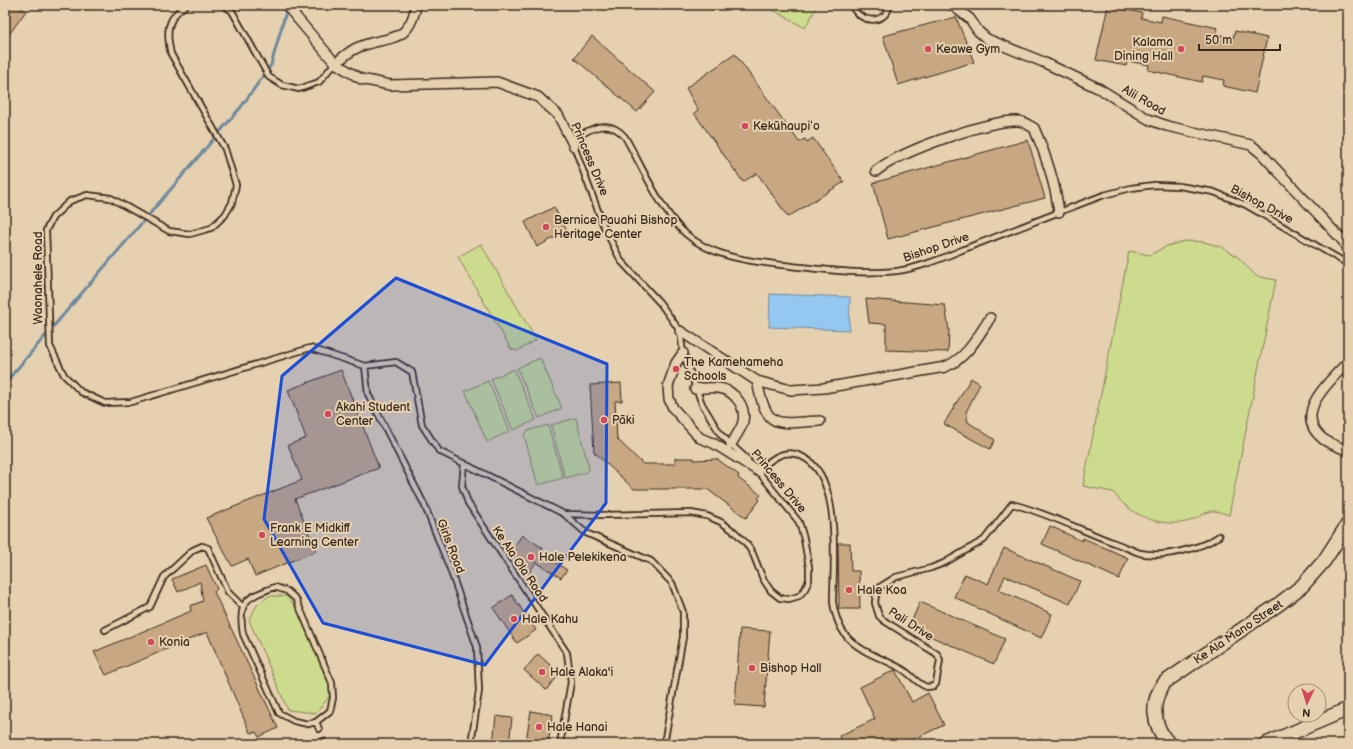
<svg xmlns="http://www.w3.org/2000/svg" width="1353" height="749" font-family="'Balsamiq Sans',sans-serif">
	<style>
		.green { fill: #cddb8f; stroke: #848256 }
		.water { fill: #94c8f1; stroke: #70899d }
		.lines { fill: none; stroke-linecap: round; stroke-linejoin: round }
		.stream { stroke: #70899d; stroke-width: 3 }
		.building { fill: #c7a882; stroke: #3b2a1e }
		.lane-casing { stroke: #3b2a1e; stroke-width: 8 }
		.street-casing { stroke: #3b2a1e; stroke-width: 12 }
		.secondary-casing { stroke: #3b2a1e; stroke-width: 16 }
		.lane { stroke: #e5d0af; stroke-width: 4.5 }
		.street { stroke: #e5d0af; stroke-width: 9 }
		.secondary { stroke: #e5d0af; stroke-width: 13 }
		.marked { fill: #1d4ed8; fill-opacity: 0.2; stroke: #1d4ed8; stroke-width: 3; stroke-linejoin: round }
		.poi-dot { fill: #d1495b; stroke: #e5d0af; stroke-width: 1.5 }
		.labels { text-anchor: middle; stroke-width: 4; stroke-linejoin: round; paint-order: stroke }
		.poi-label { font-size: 12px; fill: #3b2a1e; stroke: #e5d0af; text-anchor: start }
		.street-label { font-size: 12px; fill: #3b2a1e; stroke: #e5d0af }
	</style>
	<rect width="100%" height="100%" fill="#e5d0af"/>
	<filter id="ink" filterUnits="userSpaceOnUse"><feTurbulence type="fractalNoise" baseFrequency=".025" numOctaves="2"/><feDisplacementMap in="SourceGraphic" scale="8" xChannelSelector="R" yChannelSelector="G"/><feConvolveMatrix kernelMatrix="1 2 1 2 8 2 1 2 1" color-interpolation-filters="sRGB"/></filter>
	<g filter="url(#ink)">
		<!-- green -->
		<path class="green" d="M769,5H815L817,6L805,28L768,7Z
			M1185,241L1204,242L1222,247L1238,257L1256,276L1276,280L1229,515C1225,514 1216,510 1211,511C1204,513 1195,520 1186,522C1157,527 1130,515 1113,492L1083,486L1129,251L1150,255L1167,246Z
			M481,244L536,340L517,351L511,349L458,257Z
			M540,358L562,408L539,418L517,368Z
			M514,369L536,420L513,430L491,379Z
			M488,381L510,431L487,442L465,391Z
			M576,418L589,468L587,472L565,478L551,425Z
			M548,425L563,478L538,485L524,435L527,431Z
			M269,596H286C311,621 320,660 332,693L316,713L288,710L249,620L257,605Z"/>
		<!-- water -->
		<path class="water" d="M770,294L850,297L849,330L769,327Z"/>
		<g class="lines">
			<!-- stream -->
			<path class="stream" d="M5,383L241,107L271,65L287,8"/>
		</g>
		<!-- building -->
		<path class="building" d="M10,5H17L26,11L5,40V12Z
			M1108,6L1142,13L1141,18L1161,22L1162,16L1218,28L1216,34L1233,38L1235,31L1267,38L1255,93L1223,86L1224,80L1203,76L1202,82L1148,70L1149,65L1127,61L1126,66L1096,60Z
			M956,17L974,62L898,85L883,36Z
			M592,36L655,92L637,112L574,58Z
			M735,54L799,142L805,139L807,142L813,138L844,182L788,217L757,173L743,182L694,113L698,110L686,88Z
			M1028,140L1045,198L888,239L873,183Z
			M554,207L567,231L537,247L525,222Z
			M866,299L945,305L949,330L948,352L886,350V324L869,323Z
			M341,370L379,468L295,499L316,551L255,576L248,559L232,566L206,518L302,480L288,445L306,438L288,390Z
			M971,378L980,384L966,412L968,422L995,440L990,449L944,424Z
			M621,383L622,401H615L617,439L643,464H675V458H694V460L717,459L739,475L738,478L761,495L758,498L760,500L746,518L707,489H634L594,452L590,385Z
			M1050,526L1082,541L1083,538L1128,558L1119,579L1042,544Z
			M522,535L543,548L540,553L567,570L561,578L536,562L529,573L520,568L511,551Z
			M838,543H850L851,571H859L860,609H839Z
			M1004,548L1080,581L1070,604L1005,576L999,590L1052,614L1041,638L954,597L965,574L988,584Z
			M206,565L217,589L214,592L278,728L259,737L256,732L250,733L207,632L106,675L94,652L191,611L190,606L203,601L200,582L178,592L172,579Z
			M512,595L536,630L517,643L493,608Z
			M920,602L1005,639L994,664L909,627Z
			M740,629L770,631L764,707L735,705Z
			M538,654L560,674L546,690L524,670Z
			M895,670L912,702L928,693L944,725L903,744H843L839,736L875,719L860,687Z
			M531,711L553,715L548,743L526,740Z
			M496,716L512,718L509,744H493Z"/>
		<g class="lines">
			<defs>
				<path id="lane" d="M186,5C166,18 166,33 171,54L225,149L236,185L232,203L225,215L211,228L190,234L169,231L111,198L87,195L70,201L53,217L46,230L50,346L64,375L81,392L105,403L131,402L310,348L365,366L396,362L412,372L422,425L439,451L564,514L604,515L691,513L707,516L721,522L735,532L746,543L753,554L763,579L771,591L780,598L789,599L799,596L805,589L809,580V567L804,539L799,522L757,470
					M223,5L232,11L269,77L282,85L299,89L319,82L335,63
					M852,5C858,23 885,26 890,5
					M570,141C588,130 608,116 625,137C642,166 661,212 686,234C712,257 749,261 782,265C820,269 859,275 897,271C925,267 951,254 977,244C1019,228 1061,211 1104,195L1131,188L1154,185L1179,186L1214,192L1246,205L1348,264
					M574,146L604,227L621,261L660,303L680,331L683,353L702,404L721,435L748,460
					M365,366L368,394L424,504L450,569L477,647L479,691L471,744
					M464,463L462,486L468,503L567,653L571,682L560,744
					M758,471C771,459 784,448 801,456C843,474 833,564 833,602C840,649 867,650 902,669C911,674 917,684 927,687L934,686L936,684L940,660L937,654L883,620L879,616L875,603L876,594L880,587L896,577L931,568L944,563L984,540L1012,504C1047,513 1078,529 1112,542C1121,545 1131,550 1140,553C1162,558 1201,549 1219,536
					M564,514L586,533L651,561L672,583L683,612V637L664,744
					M275,587L287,591L296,599L332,683L333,698L330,711L316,722L308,724L294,721L279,713L243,634C237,601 247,597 275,587Z
					M105,630L150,607L164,577L193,550L202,546L208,548L228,592L242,606
					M316,722L319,729
					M323,741L324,744"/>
				<path id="street" d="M286,5L335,63L361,79L390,85L497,82L538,97L558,115L574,146
					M952,5L970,19L978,31L987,39L1043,62L1100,89L1148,119L1167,126L1251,145L1261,153L1343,241L1348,251
					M335,63C343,58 350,50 359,47C386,35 409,46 416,5
					M876,171C899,152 987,120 1018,121C1023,121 1030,126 1034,128C1046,155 1055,183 1059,212
					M680,331L757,381L791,390L824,388L945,367C967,358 977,338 990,318
					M683,353L676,363L668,386L669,399L673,408L700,438L713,443L758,471
					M1348,362C1330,381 1291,414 1323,439C1330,444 1340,447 1348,451
					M757,381C767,431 775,423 820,421
					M695,389C703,388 711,387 718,388C735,390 748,408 742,425C739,432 735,438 731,444"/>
				<path id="secondary" d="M1169,744C1153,726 1149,702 1165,682L1279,604L1302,586L1324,561L1348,524
					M1266,744L1348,709"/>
			</defs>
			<!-- lane casing -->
			<use href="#lane" class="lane-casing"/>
			<!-- street casing -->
			<use href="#street" class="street-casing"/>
			<!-- secondary casing -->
			<use href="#secondary" class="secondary-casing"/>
			<!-- lane -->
			<use href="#lane" class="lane"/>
			<!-- street -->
			<use href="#street" class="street"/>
			<!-- secondary -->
			<use href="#secondary" class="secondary"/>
		</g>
	</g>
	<!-- marked area -->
	<path class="marked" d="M396,278L607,364L606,503L485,665L323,623L264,519L282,376Z"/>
	<!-- markers -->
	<g class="poi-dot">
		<circle cx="928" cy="49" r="4"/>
		<circle cx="1181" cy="49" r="4"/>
		<circle cx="745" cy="126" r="4"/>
		<circle cx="546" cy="227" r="4"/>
		<circle cx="676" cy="369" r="4"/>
		<circle cx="328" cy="414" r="4"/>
		<circle cx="604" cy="420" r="4"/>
		<circle cx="262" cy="535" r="4"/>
		<circle cx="531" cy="557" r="4"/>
		<circle cx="849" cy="590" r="4"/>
		<circle cx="514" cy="619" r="4"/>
		<circle cx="151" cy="642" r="4"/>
		<circle cx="752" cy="668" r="4"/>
		<circle cx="542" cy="672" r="4"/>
		<circle cx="539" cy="727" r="4"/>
	</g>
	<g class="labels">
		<!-- poi labels -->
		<g class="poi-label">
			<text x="1173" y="46" text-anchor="end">Kalama<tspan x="1173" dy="14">Dining Hall</tspan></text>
			<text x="936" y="53">Keawe Gym</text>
			<text x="753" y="130">Kekūhaupiʻo</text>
			<text x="554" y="224">Bernice Pauahi Bishop<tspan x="554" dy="14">Heritage Center</tspan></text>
			<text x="684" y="366">The Kamehameha<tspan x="684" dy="14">Schools</tspan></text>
			<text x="336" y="411">Akahi Student<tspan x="336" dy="14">Center</tspan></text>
			<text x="612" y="424">Pāki</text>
			<text x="270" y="532">Frank E Midkiff<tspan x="270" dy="14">Learning Center</tspan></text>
			<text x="539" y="561">Hale Pelekikena</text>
			<text x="857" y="594">Hale Koa</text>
			<text x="522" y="623">Hale Kahu</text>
			<text x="159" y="646">Konia</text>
			<text x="760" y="672">Bishop Hall</text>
			<text x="550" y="676">Hale Alaka'i</text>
			<text x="547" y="731">Hale Hanai</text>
		</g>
		<!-- street labels -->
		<g class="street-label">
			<text transform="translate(1144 100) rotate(30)" y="4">Alii Road</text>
			<text transform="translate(590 159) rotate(67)" y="4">Princess Drive</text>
			<text transform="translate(1262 204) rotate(28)" y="4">Bishop Drive</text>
			<text transform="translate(936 247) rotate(-19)" y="4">Bishop Drive</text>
			<text transform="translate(38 278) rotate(-90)" y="4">Waonahele Road</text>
			<text transform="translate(779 481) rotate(50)" y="4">Princess Drive</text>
			<text transform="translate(451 546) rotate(69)" y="4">Girls Road</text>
			<text transform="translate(520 564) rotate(56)" y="4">Ke Ala Ola Road</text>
			<text transform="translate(911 624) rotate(33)" y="4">Pali Drive</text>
			<text transform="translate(1238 632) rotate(-34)" y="4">Ke Ala Mano Street</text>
		</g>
	</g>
	<!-- margin -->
	<rect width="1353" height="749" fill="none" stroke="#e5d0af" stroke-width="20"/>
	<rect x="10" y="10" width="1333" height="729" fill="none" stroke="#3b2a1e" stroke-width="1.5" filter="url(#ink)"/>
	<!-- north arrow -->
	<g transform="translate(1307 703) rotate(184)"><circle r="19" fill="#e5d0af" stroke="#a18e75"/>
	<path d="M0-3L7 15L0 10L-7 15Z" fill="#d1495b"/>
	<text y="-6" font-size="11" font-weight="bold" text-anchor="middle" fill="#3b2a1e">N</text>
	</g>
	<!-- scale -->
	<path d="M1199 44v6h81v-6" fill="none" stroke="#3b2a1e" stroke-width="2"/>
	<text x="1205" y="44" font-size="12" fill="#3b2a1e" stroke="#e5d0af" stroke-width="3" paint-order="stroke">50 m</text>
</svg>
